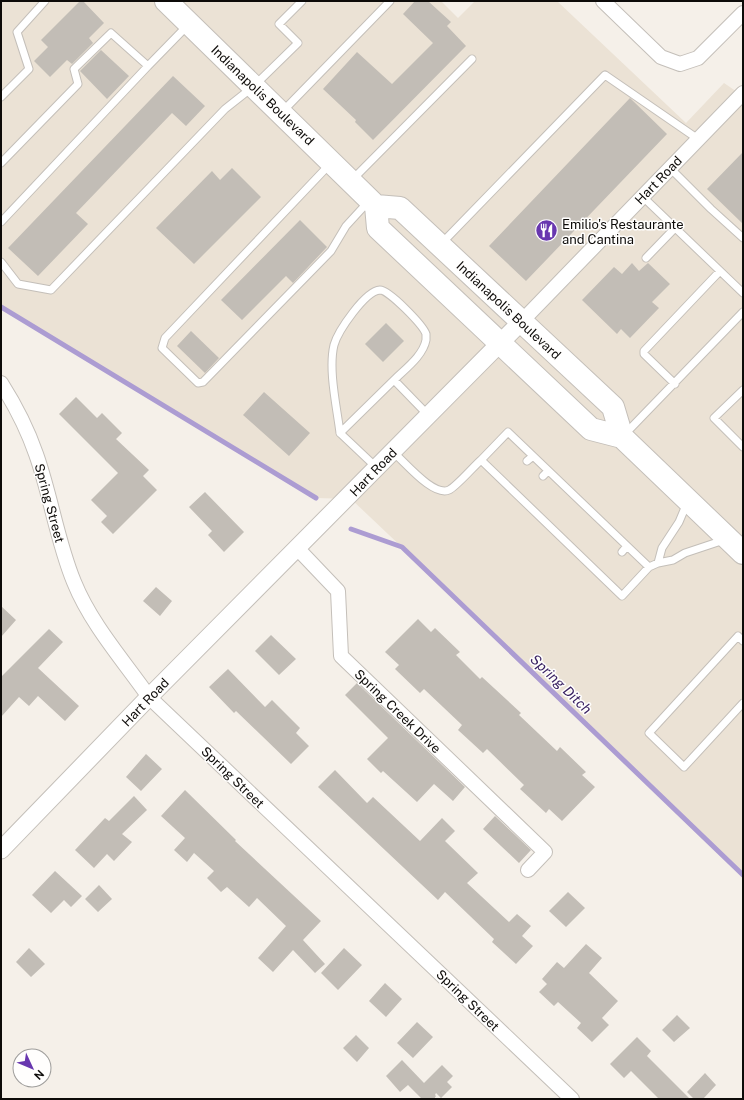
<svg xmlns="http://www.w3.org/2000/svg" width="744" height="1100" font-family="'Public Sans',sans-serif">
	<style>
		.built { fill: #ebe2d5 }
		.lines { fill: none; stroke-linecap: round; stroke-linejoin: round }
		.stream { stroke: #ac9cd2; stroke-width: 5 }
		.building { fill: #c2bdb6 }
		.service-casing { stroke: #c4bfb9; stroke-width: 9 }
		.minor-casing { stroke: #c4bfb9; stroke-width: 16 }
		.tertiary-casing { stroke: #c4bfb9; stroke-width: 19 }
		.trunk-casing { stroke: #c4bfb9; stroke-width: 24 }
		.service { stroke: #fff; stroke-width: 7 }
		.minor { stroke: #fff; stroke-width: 14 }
		.tertiary { stroke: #fff; stroke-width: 17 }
		.trunk { stroke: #fff; stroke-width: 22 }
		.labels { text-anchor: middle; stroke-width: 3; stroke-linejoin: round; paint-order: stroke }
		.street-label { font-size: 13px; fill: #0d0b09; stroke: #fffefd }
		.poi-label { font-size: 13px; fill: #0d0b09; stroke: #fffefd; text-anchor: start }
		.water-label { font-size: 14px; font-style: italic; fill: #3a2262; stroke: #fffefd }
	</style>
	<rect width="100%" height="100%" fill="#f5f0e9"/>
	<!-- built -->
	<path class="built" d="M1,1H441L458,18L475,1H557L686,123L724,83L743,96V873L610,744L351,499L316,498L1,307Z"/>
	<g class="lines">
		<!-- stream -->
		<path class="stream" d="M1,307L316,498
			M351,529L402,547L743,875"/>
	</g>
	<!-- building -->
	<path class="building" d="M80,1H83L104,23L89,38L93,43L72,64L67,60L50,77L34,61L48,47L41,40Z
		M415,1H428L451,22L447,26L466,46L373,140L355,122L356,120L323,89L357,52L392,84L433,43L403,14Z
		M101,50L129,76L107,99L80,71Z
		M173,76L205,106L186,126L172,113L76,213L88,224L38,276L8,248Z
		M630,98L667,134L526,281L489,246Z
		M743,152V224L707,189Z
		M232,168L261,197L194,264L156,228L212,171L220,180Z
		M300,220L327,247L293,283L286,276L242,320L221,300Z
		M632,263L639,271L648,263L670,284L652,302L659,308L630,338L621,329L617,334L582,300L614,267L622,274Z
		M386,323L404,341L383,362L365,344Z
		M191,331L219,358L205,373L177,346Z
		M264,392L310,433L289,456L243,415Z
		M76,397L97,418L102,413L122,433L116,439L149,470L143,476L157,490L113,534L101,522L107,516L91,500L118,473L59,414Z
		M205,492L244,532L224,552L208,535L212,531L189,507Z
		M156,587L172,601L160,616L143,601Z
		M1,606L16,620L1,637Z
		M418,619L431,632L435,628L460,652L456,655L480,679L482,677L521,713L519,715L557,751L560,747L586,772L582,775L595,787L562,821L549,809L546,813L520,789L524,785L487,749L483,753L458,730L462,725L424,689L420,693L395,669L399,665L385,652Z
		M49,629L63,642L38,668L79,706L65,721L38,696L29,706L19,697L1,717V677Z
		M271,635L296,659L279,675L255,651Z
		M228,669L265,707L272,700L300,728L296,733L309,746L291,764L236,711L234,713L209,687Z
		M357,683L465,787L453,801L434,784L417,802L383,771L381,773L367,759L388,738L345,695Z
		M146,754L162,769L141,791L126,777Z
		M335,770L367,803L373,797L420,841L442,818L455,831L445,841L478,873L467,883L509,922L517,914L531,926L522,936L533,946L516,964L492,942L494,939L445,892L438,900L318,787Z
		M185,790L236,840L235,841L321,921L303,940L325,964L315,973L293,950L273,972L258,958L286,926L257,898L249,907L227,887L221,892L207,878L214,871L194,853L187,862L174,850L185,838L161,816Z
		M134,796L147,810L122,834L132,842L114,861L107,854L94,868L75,850L105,818L109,821Z
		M495,816L531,850L519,863L483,829Z
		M55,871L82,896L71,907L64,900L51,913L32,895Z
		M99,885L112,899L98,912L85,899Z
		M568,892L585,908L566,927L549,911Z
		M586,944L602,958L589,973L618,1001L602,1018L609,1025L592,1042L577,1028L581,1023L558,1002L554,1006L539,992L547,984L542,979L557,962L564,968Z
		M29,948L45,964L31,977L16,962Z
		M344,948L362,965L338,990L321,973Z
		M385,983L402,999L386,1017L369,1001Z
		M677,1015L690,1028L674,1042L662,1030Z
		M417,1022L433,1037L413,1058L397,1043Z
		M356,1035L369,1048L357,1062L343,1048Z
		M637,1037L651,1051L647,1056L690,1099H659L631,1071L624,1078L610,1064Z
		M402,1060L424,1083L442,1065L453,1076L447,1082L452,1087L441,1098L436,1093L435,1095L436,1096L434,1099H422L408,1085L400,1092L386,1076Z
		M705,1073L716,1085L703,1099H694L687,1092Z"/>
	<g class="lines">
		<defs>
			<path id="service" d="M148,66L188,25
				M1,97L29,69L17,32L45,1
				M283,111L390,1
				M1,163L78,84L74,69L111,33L148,66L1,222
				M330,164L165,338L162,348L198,383L203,382L331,251L346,226L368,202
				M670,168L711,209L743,238
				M352,180L472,59
				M642,196L743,293
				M441,244L605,75L698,139
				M646,258L675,228
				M1,262L18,284L51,290L225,109L254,86L298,43L279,24L302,1
				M675,384L644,354V351L720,271
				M743,390L714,418L743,447
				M340,433C337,408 328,370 334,345C338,331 365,291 380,290C389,290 423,325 426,334C426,335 426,339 426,340C423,356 405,369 394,380
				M625,434L743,312
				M393,452C405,462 433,497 449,490C456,487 474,466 481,460
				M527,461L533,456
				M377,468L340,433L394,380L428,415
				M543,476L548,471
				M687,503L679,522L662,548L658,563L673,560L685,553L724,540
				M622,552L627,546
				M649,567L508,432L481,460L622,596L649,567L658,563
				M743,641L738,636L649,733L684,767L743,703"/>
			<path id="minor" d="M603,1L661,57L680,64L698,58L743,13
				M522,321L743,93
				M1,383C15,405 27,428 36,454C51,496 57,541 74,582C91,624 123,660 149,697L572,1099
				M298,549L338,591L341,656L545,852L528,870"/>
			<path id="tertiary" d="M1,850L149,697L522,321"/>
			<path id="trunk" d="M166,1L376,206L378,228L591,429L622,437L743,553
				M376,206L400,208L613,407L622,437"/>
		</defs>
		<!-- service casing -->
		<use href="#service" class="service-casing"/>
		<!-- minor casing -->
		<use href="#minor" class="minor-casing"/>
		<!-- tertiary casing -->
		<use href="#tertiary" class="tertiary-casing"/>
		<!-- trunk casing -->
		<use href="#trunk" class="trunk-casing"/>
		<!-- service -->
		<use href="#service" class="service"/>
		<!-- minor -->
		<use href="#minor" class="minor"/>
		<!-- tertiary -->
		<use href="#tertiary" class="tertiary"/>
		<!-- trunk -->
		<use href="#trunk" class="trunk"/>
	</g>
	<!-- icons -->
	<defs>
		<symbol id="restaurant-disc" viewBox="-11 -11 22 22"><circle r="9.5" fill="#6837af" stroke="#fffefd"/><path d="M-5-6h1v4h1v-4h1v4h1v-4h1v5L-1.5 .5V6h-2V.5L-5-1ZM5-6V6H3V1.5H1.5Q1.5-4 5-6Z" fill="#fff"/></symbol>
	</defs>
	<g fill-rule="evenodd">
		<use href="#restaurant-disc" x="534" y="218" width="25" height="25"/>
	</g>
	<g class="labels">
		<!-- street labels -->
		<g class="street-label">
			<text transform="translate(263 95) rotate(44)" y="5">Indianapolis Boulevard</text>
			<text transform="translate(658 180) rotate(-46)" y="5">Hart Road</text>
			<text transform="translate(509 310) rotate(43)" y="5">Indianapolis Boulevard</text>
			<text transform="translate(373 472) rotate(-46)" y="5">Hart Road</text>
			<text transform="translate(50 503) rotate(75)" y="5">Spring Street</text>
			<text transform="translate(145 702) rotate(-46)" y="5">Hart Road</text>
			<text transform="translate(398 711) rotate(44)" y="5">Spring Creek Drive</text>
			<text transform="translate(233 777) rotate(44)" y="5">Spring Street</text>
			<text transform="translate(468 1000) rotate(44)" y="5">Spring Street</text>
		</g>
		<!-- poi labels -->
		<g class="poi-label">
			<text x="562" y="229">Emilio's Restaurante<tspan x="562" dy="15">and Cantina</tspan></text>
		</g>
		<!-- water labels -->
		<g class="water-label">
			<text transform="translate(561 684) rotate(44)" y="5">Spring Ditch</text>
		</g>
	</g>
	<!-- border -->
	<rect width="744" height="1100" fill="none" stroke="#0d0b09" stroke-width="4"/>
	<!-- north arrow -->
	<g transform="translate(32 1068) rotate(134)"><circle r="19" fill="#fffefd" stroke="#9e9d9b"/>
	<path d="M0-3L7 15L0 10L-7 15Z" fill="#6837af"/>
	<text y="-6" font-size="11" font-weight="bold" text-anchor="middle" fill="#0d0b09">N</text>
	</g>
</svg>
